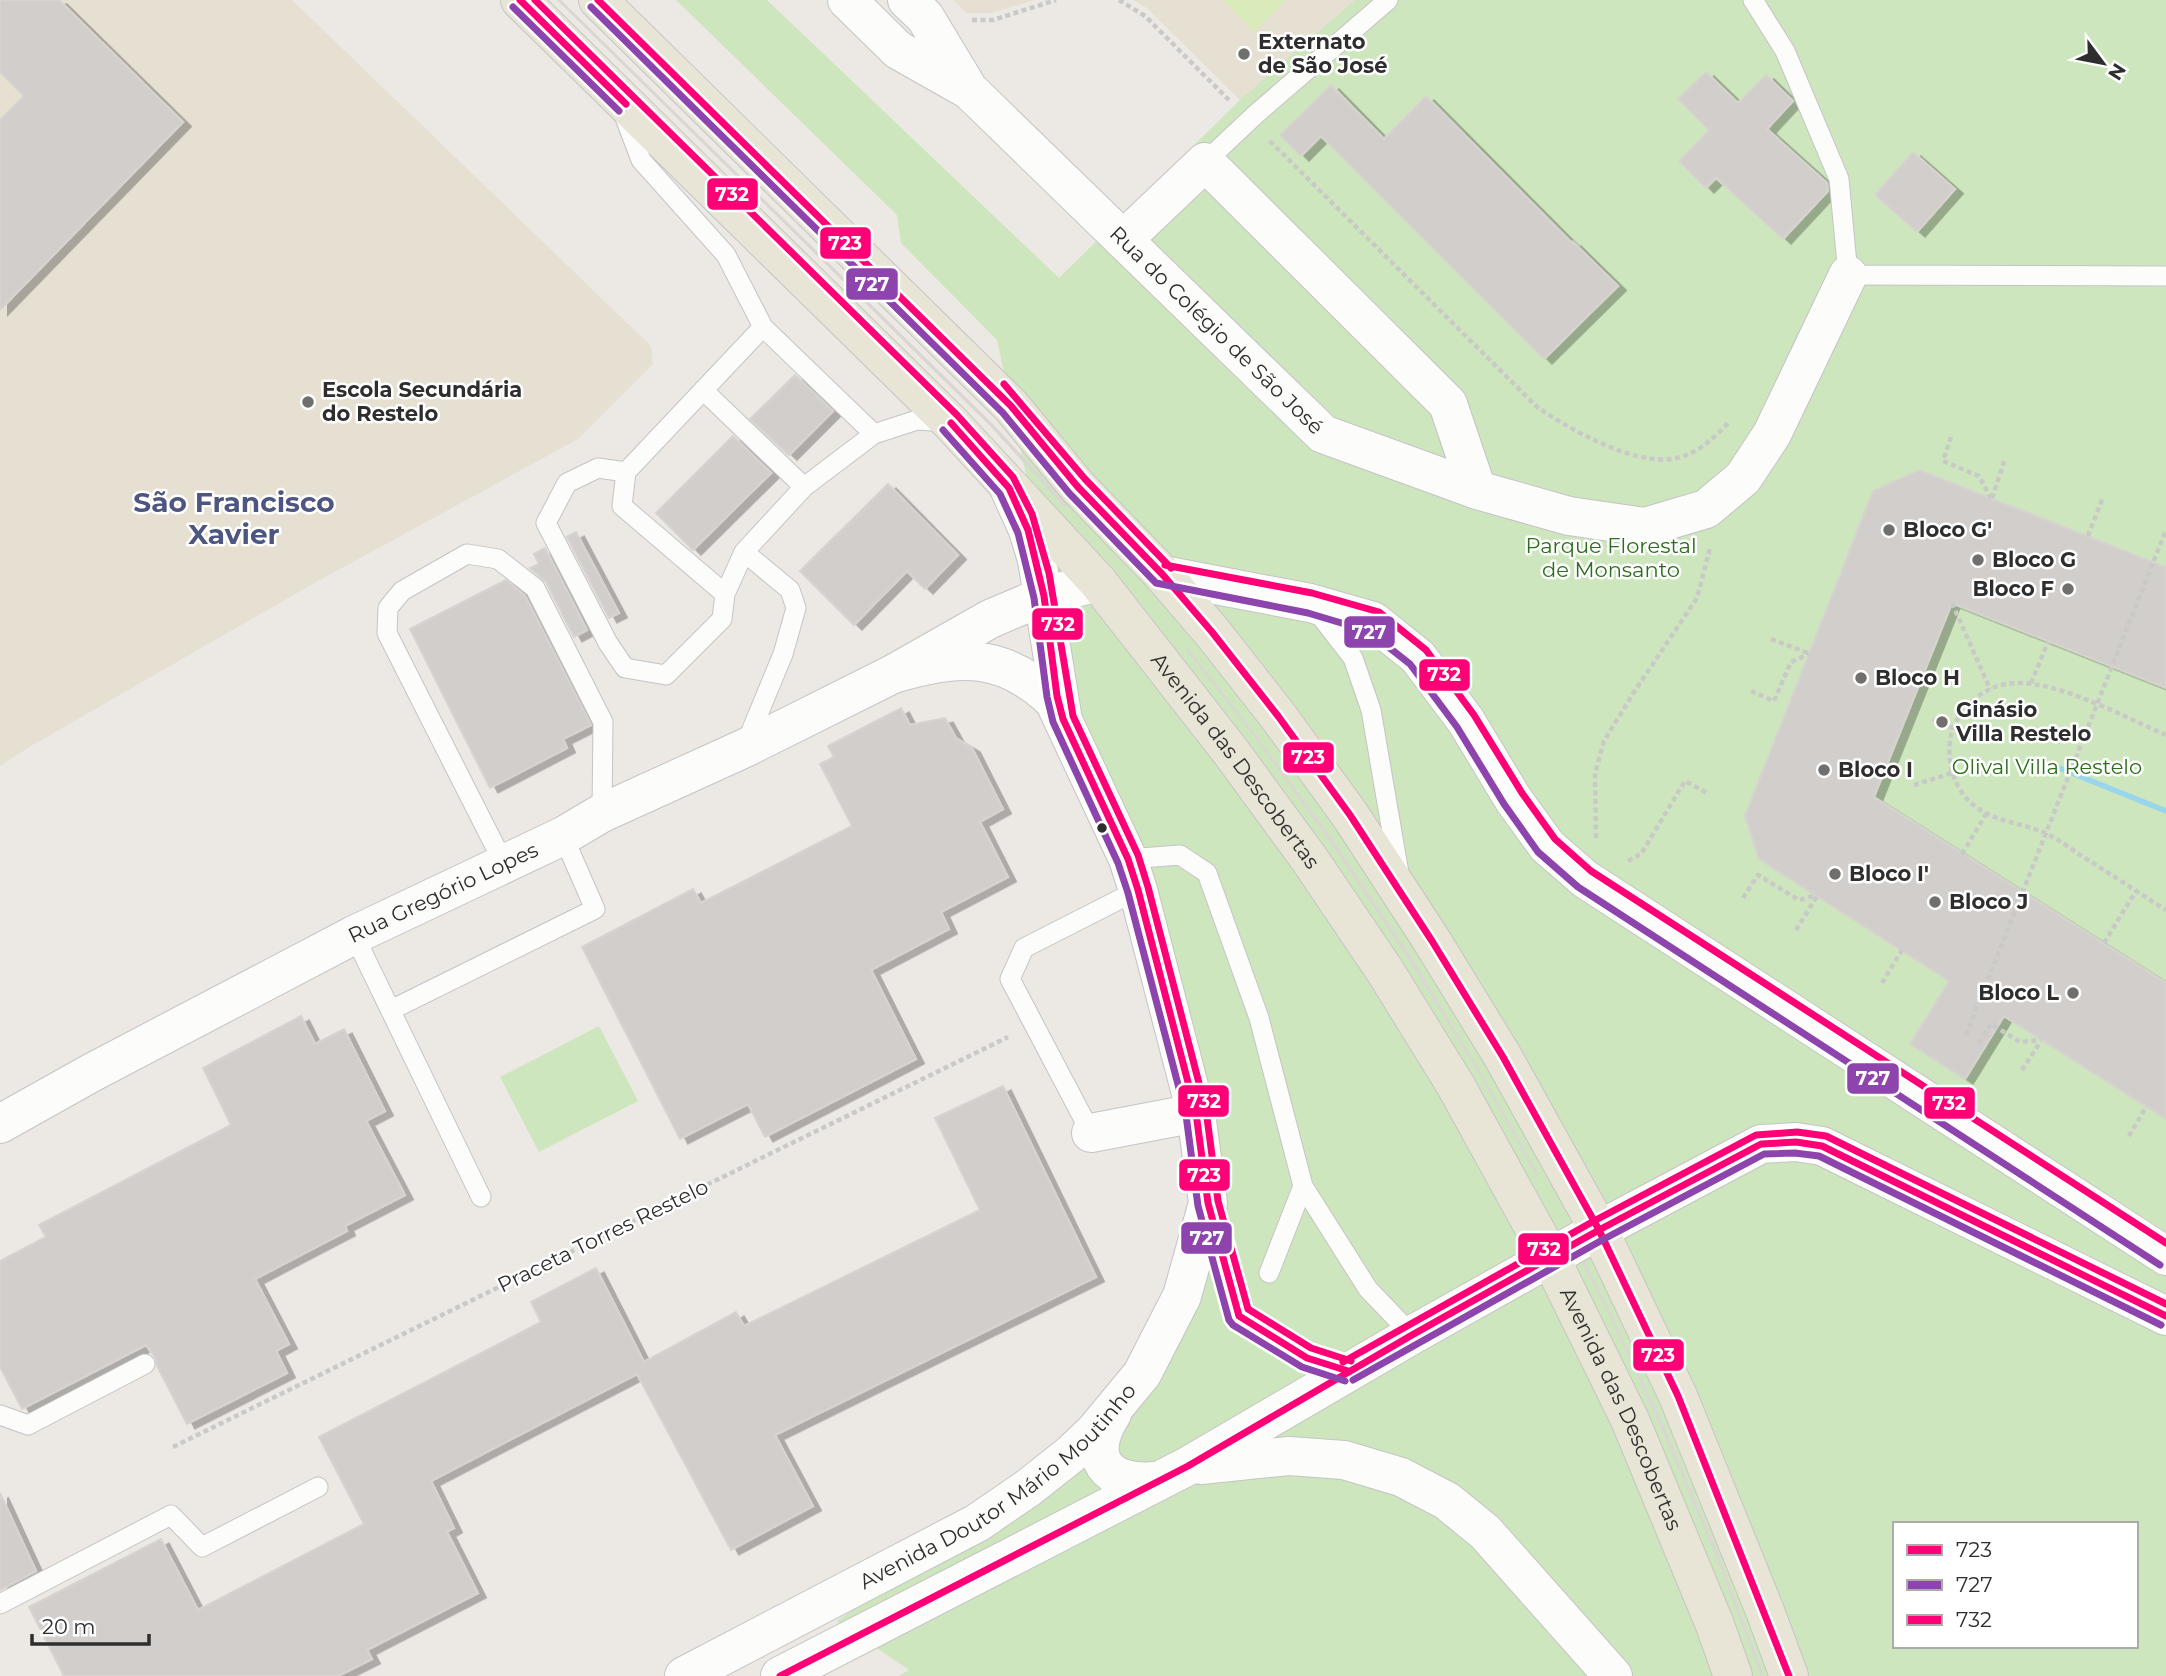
<svg xmlns="http://www.w3.org/2000/svg" width="2166" height="1676" font-family="Montserrat,sans-serif">
	<style>
		.education { fill: #e6e0d3 }
		.green { fill: #cee6be; fill-rule: evenodd }
		.pitch { fill: #d9eabb }
		.plaza { fill: #dad6d2 }
		.water { fill: #99d6ec }
		.building { fill: #d1cecb; stroke: #d7d4d0; stroke-width: 2; filter: url(#shadow) }
		.lines { fill: none; stroke-linecap: round; stroke-linejoin: round }
		.service-casing { stroke: #c5c4c5; stroke-width: 21 }
		.minor-casing { stroke: #c5c4c5; stroke-width: 40 }
		.primary-casing { stroke: #c6c5c4; stroke-width: 40 }
		.path { stroke: #c9c9c8; stroke-width: 4.5; stroke-dasharray: 5 3.5; stroke-linecap: butt }
		.service { stroke: #fcfcfb; stroke-width: 19 }
		.minor { stroke: #fcfcfb; stroke-width: 38 }
		.primary { stroke: #e8e4d6; stroke-width: 38 }
		.bus-1-casing { stroke: #fff; stroke-width: 12 }
		.bus-2-casing { stroke: #fff; stroke-width: 12 }
		.bus-3-casing { stroke: #fff; stroke-width: 12 }
		.bus-1 { stroke: #f07; stroke-width: 7 }
		.bus-2 { stroke: #8e44ad; stroke-width: 7 }
		.bus-3 { stroke: #f07; stroke-width: 7 }
		.poi-dot { fill: #706f6e; stroke: #fff; stroke-width: 2.5 }
		.bus-dot { fill: #2e2e2e; stroke: #fff; stroke-width: 2.5 }
		.labels { text-anchor: middle; stroke-width: 5; stroke-linejoin: round; paint-order: stroke }
		.poi-label { font-size: 21px; font-weight: bold; fill: #2e2e2e; stroke: #fff; text-anchor: start }
		.street-label { font-size: 21px; fill: #2e2e2e; stroke: #fff }
		.park-label { font-size: 21px; fill: #2c6e1b; stroke: #fff }
		.district-label { font-size: 28px; font-weight: bold; fill: #4d5680; stroke: #fff }
		.line-badge { stroke: #fff; stroke-width: 2.5 }
		.badge-label { font-size: 19px; text-anchor: middle; font-weight: bold; fill: #fff }
	</style>
	<defs>
		<filter id="shadow"><feDropShadow dx="8" dy="4.5" stdDeviation="0" flood-color="#0004"/></filter>
	</defs>
	<rect width="100%" height="100%" fill="#ece8e4"/>
	<!-- education -->
	<path class="education" d="M0,0H292L651,346L653,364L578,439L309,586L31,746L0,766Z
		M953,0H1036L990,13H966Z
		M1133,0H1359L1240,100L1147,8Z"/>
	<!-- green -->
	<path class="green" d="M676,0H767L1059,278L1242,98L1355,0H2166V1676H899L909,1670L837,1621L1074,1459L1146,1377L1204,1163L1090,773L997,340L901,243L897,215ZM1895,1524H2136V1646H1895Z
		M599,1026L638,1101L539,1152L500,1077Z"/>
	<!-- pitch -->
	<path class="pitch" d="M1222,0H1286L1254,32Z"/>
	<!-- plaza -->
	<path class="plaza" d="M557,0H561L993,424L1068,506L1065,508L991,427Z
		M1188,648L1255,734L1335,843L1410,955L1480,1071L1539,1175L1537,1177L1478,1072L1407,957L1332,845L1253,735L1186,650Z
		M1583,1258L1609,1309L1666,1431L1719,1556L1764,1676H1761L1716,1557L1663,1433L1607,1310L1580,1260Z"/>
	<!-- water -->
	<path class="water" d="M2059,765L2166,808V814L2057,770Z"/>
	<!-- building -->
	<path class="building" d="M0,0H59L183,122L0,310V120L24,96L0,72Z
		M1706,72L1738,103L1766,75L1793,101L1767,129L1827,183L1828,191L1783,239L1716,178L1706,188L1679,161L1709,130L1678,99Z
		M1331,85L1384,139L1426,96L1572,243L1573,242L1618,286L1544,359L1321,136L1301,156L1280,135Z
		M1913,152L1955,189L1917,232L1875,195Z
		M795,375L833,411L789,455L750,419Z
		M733,436L771,473L693,550L656,513Z
		M1919,470L2166,567V688L1952,603L1874,797L2166,983V1119L2004,1016L1965,1079L1910,1044L1949,981L1759,859L1745,816L1873,491Z
		M888,484L958,555L925,589L907,571L854,625L800,571Z
		M576,532L619,613L609,618L567,537Z
		M545,548L587,630L574,637L546,582L530,568L539,564L534,554Z
		M506,580L525,596L591,725L563,739L567,748L490,788L410,629Z
		M901,708L910,725L945,718L956,738L972,748L1003,809L980,822L1008,877L941,912L949,929L871,970L916,1059L765,1137L748,1104L680,1139L582,947L693,889L701,903L852,826L820,764L834,757L828,746Z
		M301,1016L315,1044L344,1029L385,1111L366,1121L405,1195L345,1226L347,1231L255,1279L289,1344L276,1351L287,1373L187,1424L157,1366L156,1359L146,1345L22,1409L0,1367V1261L46,1237L39,1225L231,1125L203,1068Z
		M1003,1086L1096,1277L775,1435L813,1506L731,1550L637,1374L431,1481L454,1528L447,1532L478,1593L367,1650L372,1659L338,1676H64L29,1607L161,1539L198,1610L364,1524L319,1437L541,1322L531,1302L596,1268L644,1362L736,1312L744,1326L980,1210L935,1118Z
		M0,1493L36,1571L0,1590Z"/>
	<g class="lines">
		<defs>
			<path id="service" d="M1753,0L1785,51L1839,179L1848,275L2166,276
				M624,115L641,160L726,255L763,327L626,472L622,506L725,594
				M1205,162L1256,114L1388,0
				M763,327L874,434
				M703,390L804,487
				M626,472L598,468L567,483L546,523L608,643L625,668L666,675L722,619L725,594L744,552L804,487L874,434L917,420L946,422
				M744,552L790,590L796,608L783,654L745,746
				M1315,609L1353,658L1371,710L1399,873
				M1128,859L1180,855L1207,873L1259,1018L1303,1186L1368,1289L1412,1335
				M504,864L387,633L388,608L402,591L467,554L498,559L535,588L603,722L602,813
				M354,935L481,1197
				M391,1010L595,909L563,836
				M1091,1133L1010,979L1024,948L1138,890
				M1211,1214L1239,1316L1307,1358L1348,1371
				M1269,1273L1303,1186
				M0,1415L28,1425L145,1364
				M0,1604L171,1515L202,1547L318,1487"/>
			<g id="minor">
				<path d="M847,0L898,50L967,89"/>
				<path id="s1" d="M907,0L925,17L969,90L1323,434L1477,490L1569,516L1645,527L1706,509L1743,478L1772,434L1848,275"/>
				<path d="M1123,240L1205,162L1448,404L1477,490"/>
				<path d="M1009,488L1028,530L1037,560L1062,714"/>
				<path d="M1163,575L1310,603L1373,621L1418,657L1466,721L1513,799L1547,846L1585,879L2166,1256"/>
				<path id="s2" d="M0,1124L91,1073L354,935L563,836L602,813L745,748L893,674L990,619L1044,596L1098,582"/>
				<path d="M1091,1133L1196,1113"/>
				<path d="M1112,1414C1084,1457 1106,1486 1156,1481"/>
				<path d="M1201,1465L1289,1456L1344,1460L1401,1477L1447,1501L1485,1532L1613,1676"/>
				<path id="s3" d="M684,1676L977,1523L1028,1488L1071,1454L1094,1432L1142,1374L1182,1296L1208,1203L1196,1113L1138,890L1128,859L1054,701C1002,651 958,655 893,674"/>
				<path d="M780,1676L1188,1466L1412,1335L1599,1230L1761,1144L1796,1142L1822,1146L2166,1316"/>
			</g>
			<g id="primary">
				<path id="s4" d="M520,0L950,422L1098,582L1231,752L1310,860L1385,971L1456,1086L1550,1257L1630,1420L1715,1625L1733,1676"/>
				<path d="M598,0L1011,406L1077,486L1163,575L1212,632L1278,716L1350,815L1432,941L1503,1057L1599,1230L1678,1396L1765,1611L1789,1676"/>
			</g>
		</defs>
		<!-- service casing -->
		<use href="#service" class="service-casing"/>
		<!-- minor casing -->
		<use href="#minor" class="minor-casing"/>
		<!-- primary casing -->
		<use href="#primary" class="primary-casing"/>
		<!-- path -->
		<path class="path" d="M1119,0L1145,16L1229,100
			M972,20H993L1056,0
			M1270,141L1537,407C1569,429 1631,464 1671,459C1695,456 1713,439 1729,422
			M1951,437L1943,461L1979,476L1991,498
			M1992,498L2005,459
			M2088,536L2103,497
			M1952,603L1990,689
			M1771,639L1808,653
			M2031,683L2048,642
			M1751,691L1774,701L1791,662L1809,654
			M1933,719L1952,728
			M2166,735C2124,717 2061,682 2016,683C2000,683 1985,690 1973,700C1961,711 1952,725 1950,741C1947,764 1954,787 1971,803C1992,822 2020,822 2045,833C2059,839 2072,850 2085,858C2112,875 2139,893 2166,910
			M1914,785L1952,773
			M1596,838L1595,773L1604,741L1634,692L1697,598L1710,548
			M1962,854L1986,814
			M1628,861L1641,854L1685,781L1709,794
			M1743,898L1758,875L1799,900L1817,895
			M1796,930L1817,896
			M2104,943L2136,891
			M1882,983L1902,950
			M1966,1035L2166,530
			M1979,1043L1991,1024L2020,1042L2041,1040
			M2022,1070L2041,1041
			M2129,1136L2146,1107
			M173,1447L1008,1037"/>
		<!-- service -->
		<use href="#service" class="service"/>
		<!-- minor -->
		<use href="#minor" class="minor"/>
		<!-- primary -->
		<use href="#primary" class="primary"/>
		<defs>
			<path id="bus-1" d="M520,0L626,104
				M598,0L1011,406L1077,486L1163,575L1212,632L1278,716L1350,815L1432,941L1503,1057L1599,1230L1678,1396L1789,1676
				M951,423L1009,488L1028,530L1044,596L1057,696L1063,719L1128,859L1138,890L1196,1113L1208,1203L1239,1316L1307,1358L1348,1371
				M780,1676L1188,1466L1412,1335L1599,1230L1761,1144L1796,1142L1822,1146L2166,1316"/>
			<path id="bus-2" d="M513,7L619,111
				M591,7L1003,413L1069,493L1156,583L1308,613L1368,631L1410,664L1457,727L1504,804L1538,852L1578,887L2160,1265
				M943,430L1000,494L1018,533L1034,598L1047,697L1053,722L1118,863L1128,893L1186,1115L1198,1206L1229,1320L1233,1325L1302,1367L1345,1381
				M1353,1380L1604,1239L1764,1154L1795,1153L1819,1156L2161,1325"/>
			<path id="bus-3" d="M535,0L957,415L1013,477L1032,514L1049,573L1073,716L1138,855L1148,887L1206,1110L1218,1201L1248,1309L1311,1348L1351,1361
				M1004,384L1085,479L1171,568
				M1165,565L1312,593L1379,612L1426,650L1474,715L1522,793L1555,839L1591,871L2166,1243
				M1343,1362L1594,1221L1756,1135L1797,1132L1826,1136L2166,1304"/>
		</defs>
		<!-- bus-1 casing -->
		<use href="#bus-1" class="bus-1-casing"/>
		<!-- bus-2 casing -->
		<use href="#bus-2" class="bus-2-casing"/>
		<!-- bus-3 casing -->
		<use href="#bus-3" class="bus-3-casing"/>
		<!-- bus-1 -->
		<use href="#bus-1" class="bus-1"/>
		<!-- bus-2 -->
		<use href="#bus-2" class="bus-2"/>
		<!-- bus-3 -->
		<use href="#bus-3" class="bus-3"/>
	</g>
	<!-- markers -->
	<g class="poi-dot">
		<circle cx="1244" cy="54" r="7"/>
		<circle cx="308" cy="402" r="7"/>
		<circle cx="1889" cy="530" r="7"/>
		<circle cx="1978" cy="560" r="7"/>
		<circle cx="2068" cy="589" r="7"/>
		<circle cx="1861" cy="678" r="7"/>
		<circle cx="1942" cy="722" r="7"/>
		<circle cx="1824" cy="770" r="7"/>
		<circle cx="1835" cy="874" r="7"/>
		<circle cx="1935" cy="902" r="7"/>
		<circle cx="2073" cy="993" r="7"/>
	</g>
	<circle class="bus-dot" cx="1102" cy="828" r="6"/>
	<g class="labels">
		<!-- poi labels -->
		<g class="poi-label">
			<text x="1258" y="49">Externato<tspan x="1258" dy="24">de São José</tspan></text>
			<text x="322" y="397">Escola Secundária<tspan x="322" dy="24">do Restelo</tspan></text>
			<text x="1903" y="537">Bloco G'</text>
			<text x="1992" y="567">Bloco G</text>
			<text x="2054" y="596" text-anchor="end">Bloco F</text>
			<text x="1875" y="685">Bloco H</text>
			<text x="1956" y="717">Ginásio<tspan x="1956" dy="24">Villa Restelo</tspan></text>
			<text x="1838" y="777">Bloco I</text>
			<text x="1849" y="881">Bloco I'</text>
			<text x="1949" y="909">Bloco J</text>
			<text x="2059" y="1000" text-anchor="end">Bloco L</text>
		</g>
		<!-- street labels -->
		<g class="street-label">
			<text dy="7" stroke="none"><textPath href="#s1" startOffset="455">Rua do Colégio de São José</textPath></text>
			<text dy="7" stroke="none"><textPath href="#s4" startOffset="1046">Avenida das Descobertas</textPath></text>
			<text dy="7" stroke="none"><textPath href="#s2" startOffset="500">Rua Gregório Lopes</textPath></text>
			<text transform="translate(603 1236) rotate(-26)" y="7">Praceta Torres Restelo</text>
			<text dy="7" stroke="none"><textPath href="#s4" startOffset="1802">Avenida das Descobertas</textPath></text>
			<text dy="7" stroke="none"><textPath href="#s3" startOffset="369">Avenida Doutor Mário Moutinho</textPath></text>
		</g>
		<!-- park labels -->
		<g class="park-label">
			<text x="1611" y="553">Parque Florestal<tspan x="1611" dy="24">de Monsanto</tspan></text>
			<text x="2047" y="774">Olival Villa Restelo</text>
		</g>
		<!-- district labels -->
		<g class="district-label">
			<text x="234" y="512">São Francisco<tspan x="234" dy="32">Xavier</tspan></text>
		</g>
	</g>
	<g class="line-badge">
		<rect x="706" y="177" width="53" height="34" rx="7" fill="#f07"/>
		<rect x="819" y="226" width="53" height="34" rx="7" fill="#f07"/>
		<rect x="845" y="267" width="54" height="34" rx="7" fill="#8e44ad"/>
		<rect x="1031" y="607" width="53" height="34" rx="7" fill="#f07"/>
		<rect x="1343" y="615" width="53" height="34" rx="7" fill="#8e44ad"/>
		<rect x="1418" y="658" width="53" height="34" rx="7" fill="#f07"/>
		<rect x="1282" y="741" width="53" height="33" rx="7" fill="#f07"/>
		<rect x="1846" y="1062" width="54" height="33" rx="7" fill="#8e44ad"/>
		<rect x="1177" y="1084" width="53" height="34" rx="7" fill="#f07"/>
		<rect x="1923" y="1086" width="53" height="34" rx="7" fill="#f07"/>
		<rect x="1178" y="1158" width="53" height="34" rx="7" fill="#f07"/>
		<rect x="1180" y="1221" width="53" height="34" rx="7" fill="#8e44ad"/>
		<rect x="1517" y="1232" width="53" height="34" rx="7" fill="#f07"/>
		<rect x="1632" y="1338" width="53" height="34" rx="7" fill="#f07"/>
	</g>
	<g class="badge-label">
		<text x="732" y="201">732</text>
		<text x="845" y="250">723</text>
		<text x="872" y="291">727</text>
		<text x="1058" y="631">732</text>
		<text x="1369" y="639">727</text>
		<text x="1444" y="681">732</text>
		<text x="1308" y="764">723</text>
		<text x="1873" y="1085">727</text>
		<text x="1204" y="1108">732</text>
		<text x="1949" y="1110">732</text>
		<text x="1204" y="1182">723</text>
		<text x="1207" y="1245">727</text>
		<text x="1544" y="1256">732</text>
		<text x="1658" y="1362">723</text>
	</g>
	<!-- legend -->
	<rect x="1893" y="1522" width="245" height="126" fill="#ffffff" stroke="#ababab" stroke-width="2"/>
	<rect x="1907" y="1545" width="35" height="10" fill="#ff0077" stroke="#ababab" stroke-width="2"/>
	<text x="1956" y="1557" font-size="21" fill="#2e2e2e">723</text>
	<rect x="1907" y="1580" width="35" height="10" fill="#8e44ad" stroke="#ababab" stroke-width="2"/>
	<text x="1956" y="1592" font-size="21" fill="#2e2e2e">727</text>
	<rect x="1907" y="1615" width="35" height="10" fill="#ff0077" stroke="#ababab" stroke-width="2"/>
	<text x="1956" y="1627" font-size="21" fill="#2e2e2e">732</text>
	<!-- north arrow -->
	<g transform="translate(2103 63) rotate(122)" stroke="#ffffff" stroke-width="5" paint-order="stroke">
	<path d="M0-5L12 26L0 18L-12 26Z" fill="#2e2e2e"/>
	<text y="-10" font-size="19" font-weight="bold" text-anchor="middle" fill="#2e2e2e">N</text>
	</g>
	<!-- scale -->
	<path d="M32 1634v10h117v-10" fill="none" stroke="#2e2e2e" stroke-width="3.5"/>
	<text x="42" y="1634" font-size="21" fill="#2e2e2e" stroke="#ffffff" stroke-width="5" paint-order="stroke">20 m</text>
</svg>
